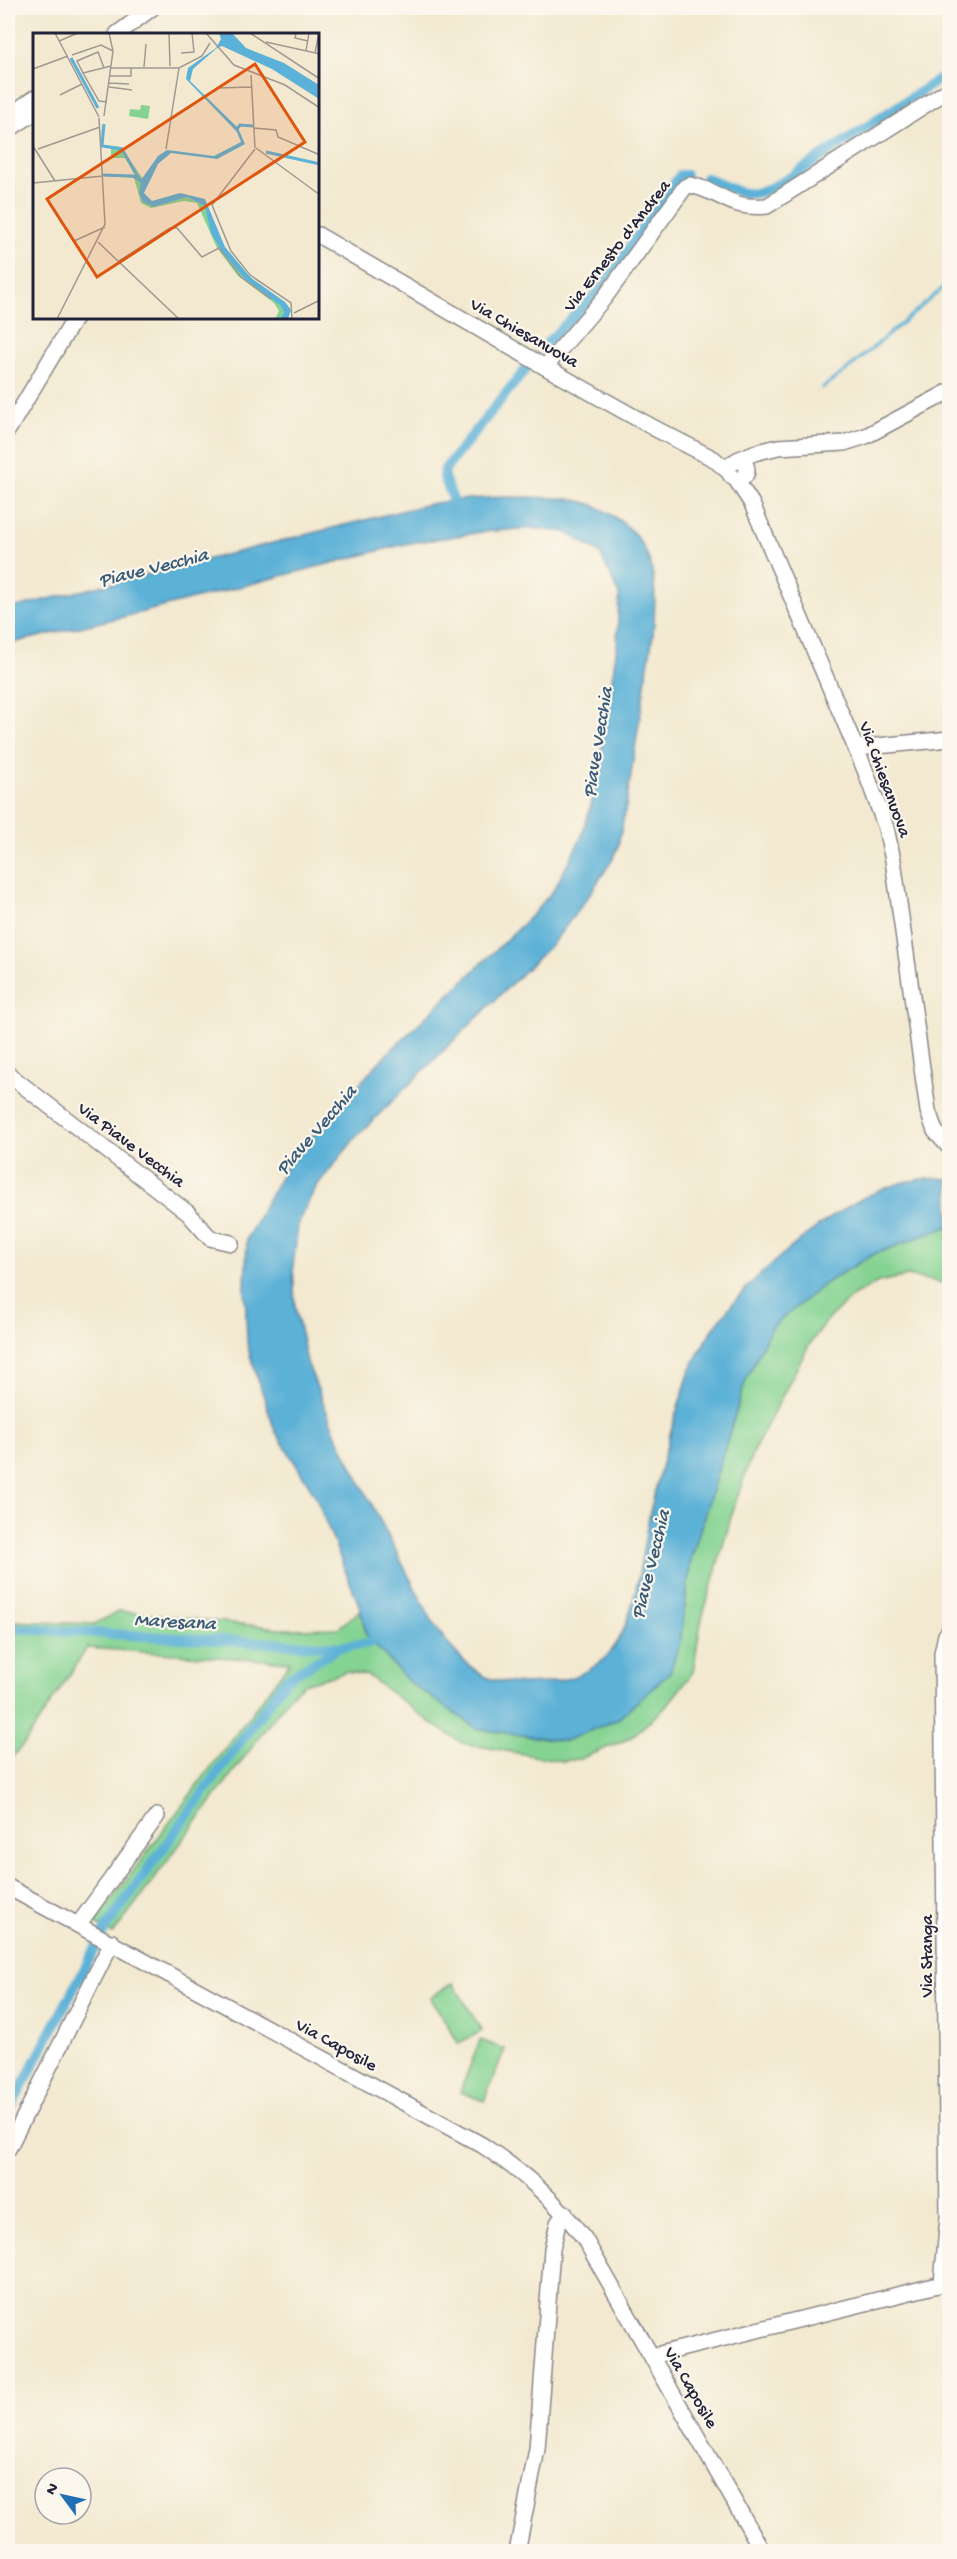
<svg xmlns="http://www.w3.org/2000/svg" width="957" height="2559" font-family="'Gochi Hand',sans-serif">
	<style>
		.green { fill: #85d392; stroke: #547a66; stroke-width: 1.5 }
		.water { fill: #5bb1d7; stroke: #3e6a89; stroke-width: 1.5 }
		.lines { fill: none; stroke-linecap: round; stroke-linejoin: round }
		.stream { stroke: #5bb1d7; stroke-width: 3 }
		.canal { stroke: #5bb1d7; stroke-width: 10 }
		.minor-casing { stroke: #8a8686; stroke-width: 18 }
		.minor { stroke: #fff; stroke-width: 15 }
		.labels { text-anchor: middle; stroke-width: 4.5; stroke-linejoin: round; paint-order: stroke }
		.street-label { font-size: 18px; fill: #22223b; stroke: #fbf7ec }
		.water-label { font-size: 20px; font-style: italic; fill: #395b79; stroke: #fbf7ec }
		.inset-river { fill: none; stroke: #5bb1d7; stroke-width: 3 }
		.inset-road { fill: none; stroke: #9f9994; stroke-width: 1.5 }
		.view { fill: #de560e; fill-opacity: 0.15; stroke: #de560e; stroke-width: 3 }
		.inset-edge { fill: none; stroke: #22223b; stroke-width: 3 }
	</style>
	<rect width="100%" height="100%" fill="#fbf7ec"/>
	<filter id="ink" filterUnits="userSpaceOnUse"><feTurbulence type="fractalNoise" baseFrequency=".0167" numOctaves="2"/><feDisplacementMap in="SourceGraphic" scale="12" xChannelSelector="R" yChannelSelector="G"/><feConvolveMatrix kernelMatrix="1 2 1 2 8 2 1 2 1" color-interpolation-filters="sRGB"/></filter>
	<filter id="wash" filterUnits="userSpaceOnUse"><feTurbulence type="fractalNoise" baseFrequency=".008" numOctaves="4" result="noise"/><feDisplacementMap in="SourceGraphic" scale="24" xChannelSelector="R" yChannelSelector="G"/><feGaussianBlur stdDeviation="1.35" result="paint"/><feColorMatrix in="noise" values="0 0 0 0 0 0 0 0 0 0 0 0 0 0 0 0 0 1.4 0 .05"/><feComposite in="paint" operator="in"/></filter>
	<g filter="url(#wash)">
		<rect width="100%" height="100%" fill="#f3e9d0"/>
		<!-- green -->
		<path class="green" d="M949,1226V1284L908,1276L878,1282L853,1296L828,1319L809,1345L753,1452L734,1507L701,1622L693,1672L665,1708L630,1738L580,1759L562,1761L462,1743L427,1720L367,1675L346,1672L304,1684L290,1696L113,1934L94,1923L290,1662L87,1648L24,1744L8,1761V1621L94,1624L120,1611L287,1629L338,1628L361,1610L366,1635L409,1682L478,1729L565,1741L680,1642L691,1559L745,1382L771,1328L827,1282L872,1255Z
			M453,1983L482,2031L459,2044L430,1997Z
			M480,2040L505,2049L484,2101L460,2092Z"/>
		<!-- water -->
		<path class="water" d="M501,497C525,498 550,496 575,500C589,502 601,508 613,516C658,544 657,587 653,634L626,806L618,846L613,859L588,897L553,943L356,1137L316,1187L303,1212L298,1225L293,1266L295,1306L307,1362L336,1435L431,1619C445,1642 462,1664 486,1677C494,1681 505,1682 513,1683C552,1687 599,1677 619,1639C639,1600 641,1554 650,1512C659,1473 669,1435 681,1398C685,1387 688,1374 693,1364C720,1307 768,1264 817,1227C855,1199 900,1174 949,1179V1226L872,1255L827,1282L771,1328L745,1382L691,1559L680,1642L670,1672L618,1719L565,1741L478,1729L409,1682L366,1635L361,1610L315,1495L275,1431L250,1355L247,1342L245,1288L247,1238L288,1163L381,1060L534,913L555,888L581,838L596,788L617,645L619,594L600,553L566,532L532,528L482,532L405,544L139,613L8,644V609L429,504L456,500Z"/>
		<g class="lines">
			<!-- stream -->
			<path class="stream" d="M822,388L848,369L950,282"/>
			<!-- canal -->
			<path class="canal" d="M706,178C746,194 746,202 786,180L950,72
				M548,342L598,292L680,175H686
				M458,512L444,477L445,469L529,365
				M8,1628L340,1647
				M8,2113L107,1926L286,1679L340,1647L369,1643L383,1634"/>
		</g>
	</g>
	<g filter="url(#ink)">
		<g class="lines">
			<defs>
				<path id="minor" d="M117,34L152,8
					M8,117L34,98
					M8,130L34,113
					M318,235L545,367L654,428L714,459L729,472
					M545,367L605,297L685,187L689,185C721,190 727,210 767,206L950,89
					M8,430L75,318
					M737,460L754,453L778,447L844,443L866,436L950,391
					M729 470a9 9 0 1 1 18 0a9 9 0 1 1-18 0Z
					M735,478L752,504L865,770L886,828L893,860L928,1111L935,1131L950,1148
					M856,748L950,739
					M8,1074L188,1213L210,1238L231,1243
					M8,1887L482,2145C524,2173 553,2198 584,2238L763,2552
					M78,1925L157,1816
					M8,2149L112,1942
					M942,2283L948,2217L942,1653L946,1635L950,1630
					M652,2356L950,2282
					M517,2552L537,2449L552,2249L558,2223L565,2213"/>
			</defs>
			<!-- minor casing -->
			<use href="#minor" class="minor-casing"/>
			<!-- minor -->
			<use href="#minor" class="minor"/>
		</g>
	</g>
	<g class="labels">
		<!-- street labels -->
		<g class="street-label">
			<text transform="translate(616 245) rotate(-52)" y="6">Via Ernesto d'Andrea</text>
			<text transform="translate(525 332) rotate(30)" y="6">Via Chiesanuova</text>
			<text transform="translate(886 779) rotate(70)" y="6">Via Chiesanuova</text>
			<text transform="translate(132 1144) rotate(37)" y="6">Via Piave Vecchia</text>
			<text transform="translate(926 1956) rotate(-90)" y="6">Via Stanga</text>
			<text transform="translate(337 2044) rotate(29)" y="6">Via Caposile</text>
			<text transform="translate(692 2387) rotate(60)" y="6">Via Caposile</text>
		</g>
		<!-- water labels -->
		<g class="water-label">
			<text transform="translate(153 566) rotate(-14)" y="7">Piave Vecchia</text>
			<text transform="translate(596 742) rotate(-81)" y="7">Piave Vecchia</text>
			<text transform="translate(315 1129) rotate(-49)" y="7">Piave Vecchia</text>
			<text transform="translate(649 1564) rotate(-76)" y="7">Piave Vecchia</text>
			<text transform="translate(175 1620) rotate(3)" y="7">Maresana</text>
		</g>
	</g>
	<!-- overview -->
	<g transform="translate(33 33)">
		<rect width="286" height="286" fill="#f3e9d0"/>
		<path d="M108,72L117,73L115,86L96,83L97,76L107,77ZM69,90L70,112L88,114L110,146L106,161L110,169L124,173L154,164L172,173L187,215L247,272L251,279L247,286H242L246,278L241,270L205,243L184,215L164,170L151,168L118,175L108,170L101,145L70,143L102,142L92,125H78V115L68,114Z" fill="#85d392"/>
		<path d="M186,0H199L213,15L251,30L286,52V66L239,36L189,13L184,15L160,36L157,48L205,95L212,111L184,126L138,120L125,131L111,160L119,168L147,160L172,166L192,214L218,245L252,269L258,277L255,286H247L251,279L247,272L212,246L188,217L178,200L172,173L154,164L121,174L110,169L106,161L108,147L125,123L134,117L181,123L208,109L204,99L153,46L155,35L183,15L188,6Z" fill="#5bb1d7"/>
		<path class="inset-river" d="M38,25L65,75M71,91L69,113L89,116L106,146M204,96L207,92L220,93M233,119L287,131M69,142L100,143L110,149"/>
		<path class="inset-road" d="M22,0L66,84M136,0L137,33M173,0L201,32L252,52L287,75M217,0L287,46M263,0L262,5L275,8M26,8L45,0M233,9L287,21M273,18L276,0M148,20L161,19L159,0M282,20L286,0M39,22L68,12L80,18M111,34L113,11M78,35H146L169,23L177,10M0,36L35,23M50,40L44,28L65,19L71,35M218,42L222,115M77,43H98V35M76,50L96,51M76,54L99,57M185,55L219,54M27,62L49,51M74,69L66,68L50,40L78,33M71,83L80,18L76,0M221,95L243,97L245,104L287,122M0,113L22,148M223,115L287,162M5,116L67,94M133,116L146,35M222,116L179,172L198,218L217,242L258,270L259,286M0,150L70,143M41,208L72,194M65,209L146,286M86,228L137,195H144L169,224L186,215L208,244L238,266M261,280L285,268M24,286L72,191L66,85"/>
		<path class="view" d="M222,31L272,109L64,244L14,166Z"/>
		<rect width="286" height="286" class="inset-edge"/>
	</g>
	<!-- margin -->
	<rect width="957" height="2559" fill="none" stroke="#fbf7ec" stroke-width="30"/>
	<!-- north arrow -->
	<g transform="translate(63 2496) rotate(303)"><circle r="28" fill="#fbf7ec" stroke="#a4a2a5" stroke-width="1.5"/>
	<path d="M0-4.5L10 22L0 15L-10 22Z" fill="#1f6fb2"/>
	<text y="-9" font-size="16" font-weight="bold" text-anchor="middle" fill="#22223b">N</text>
	</g>
</svg>
